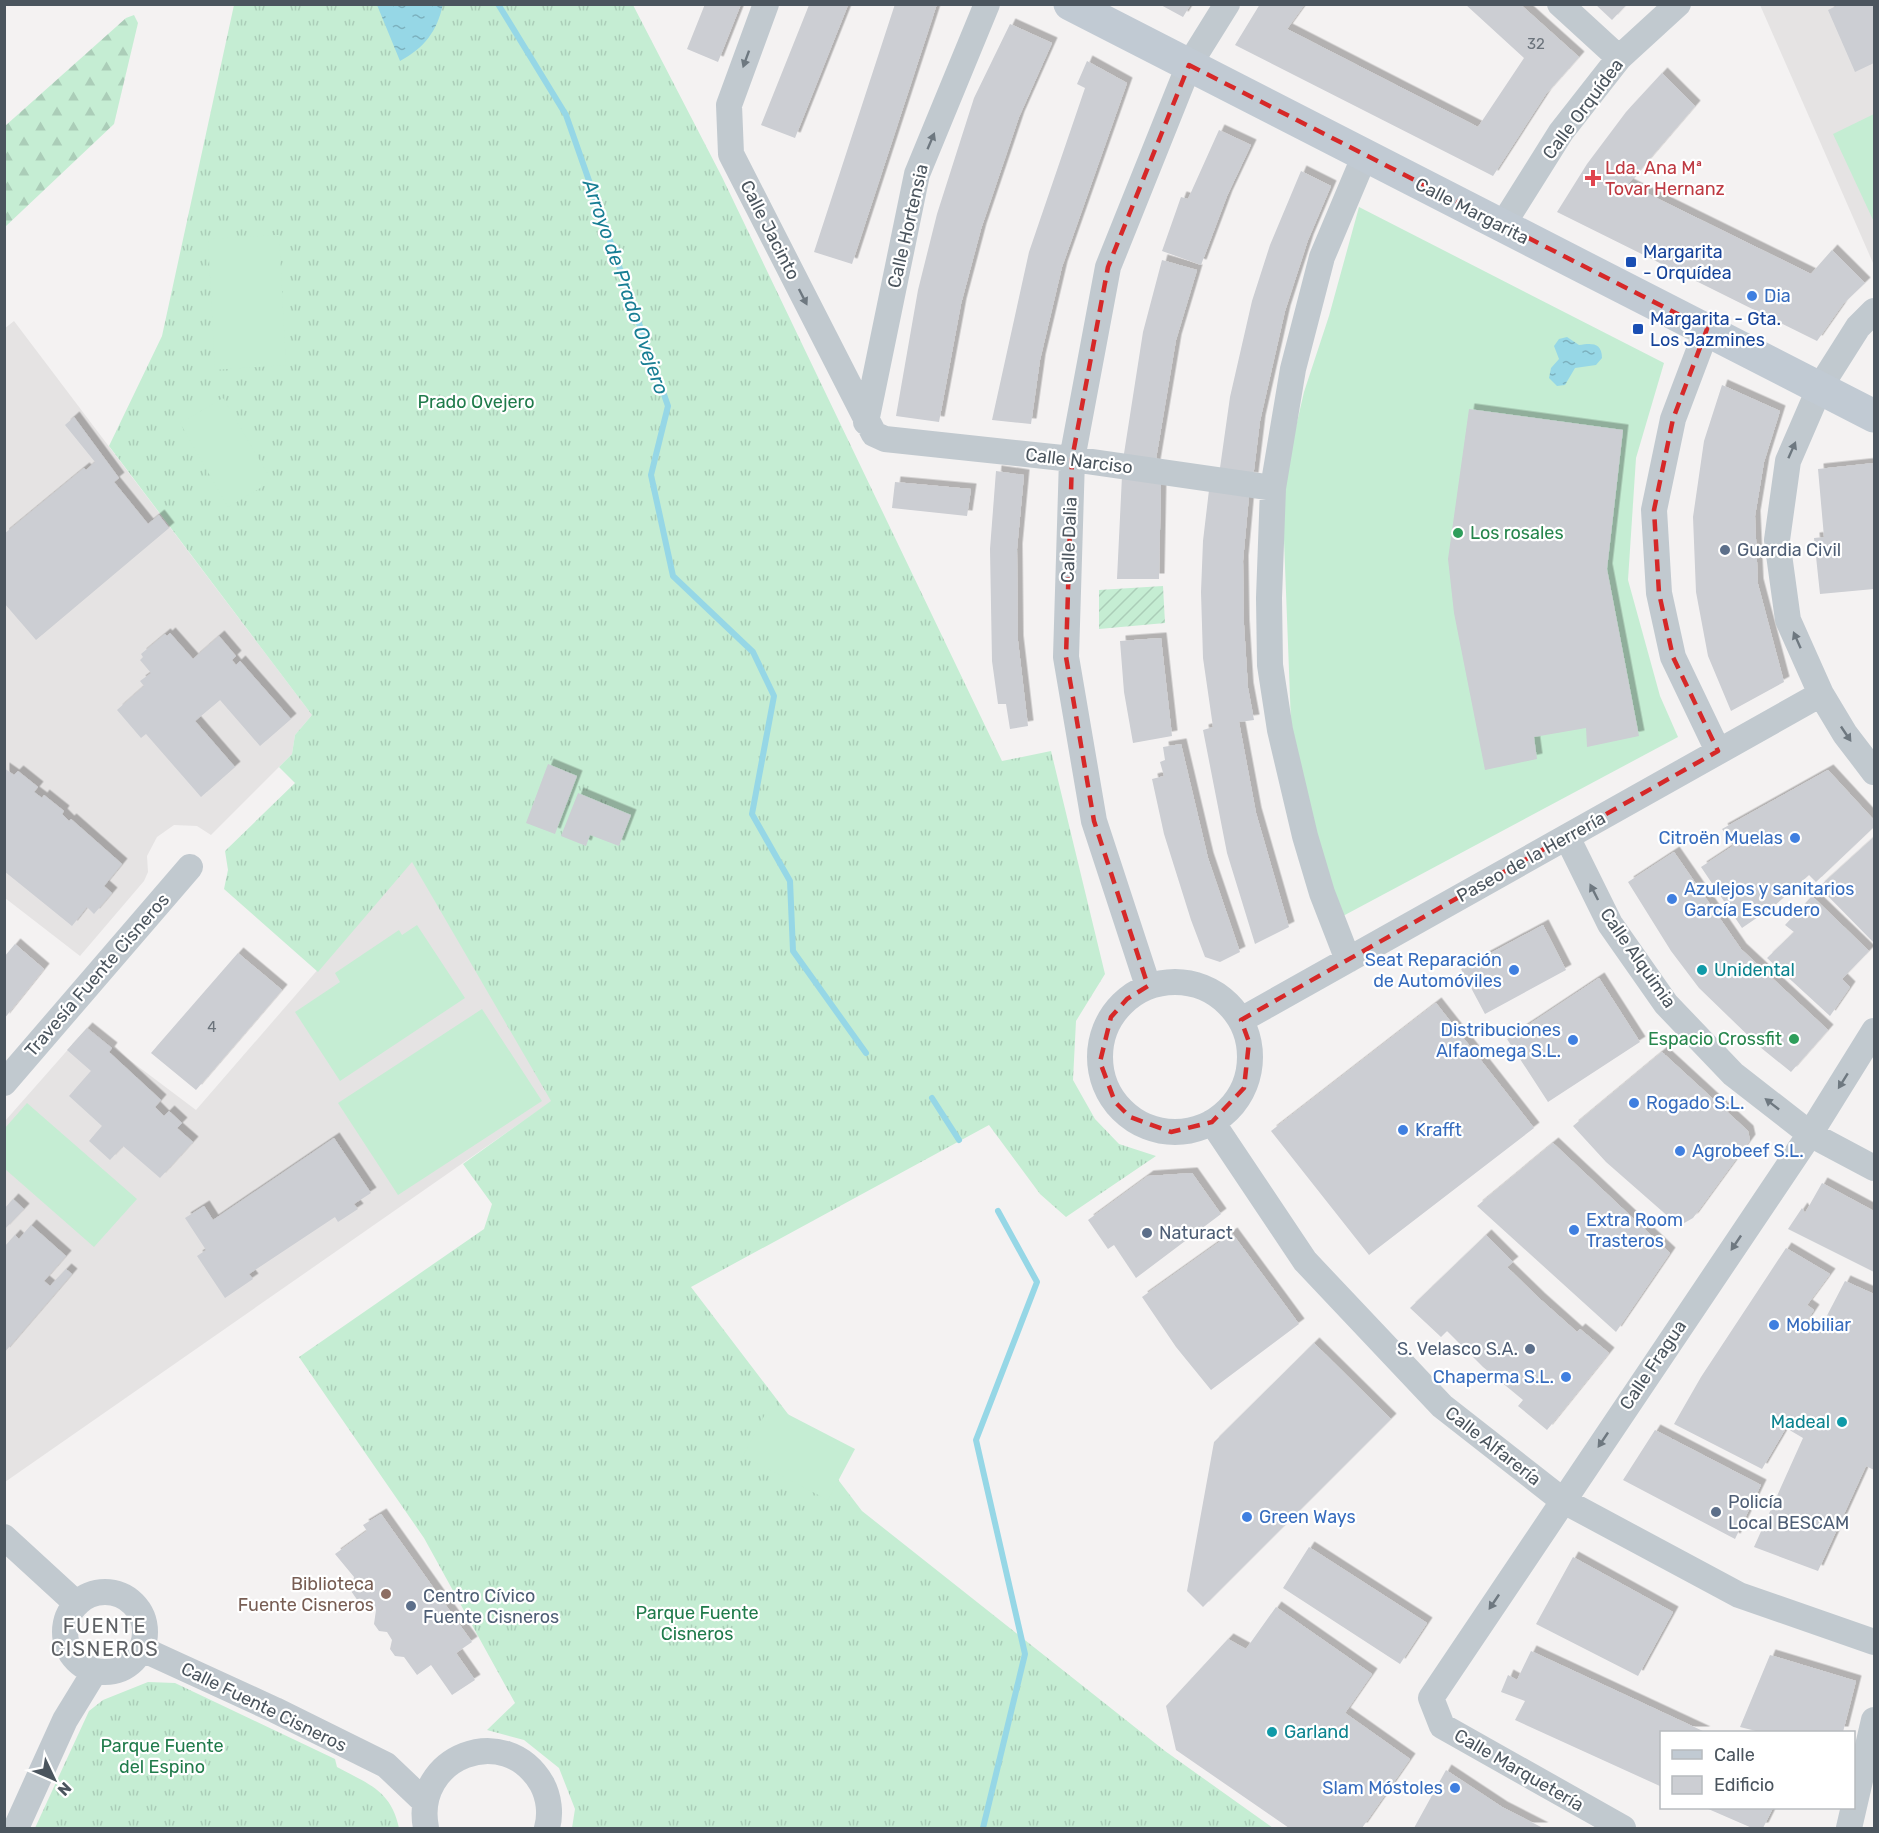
<svg xmlns="http://www.w3.org/2000/svg" width="1879" height="1833" font-family="Rubik,sans-serif">
	<style>
		.education { fill: #e5e3e3 }
		.grass { fill: url(#grass-tufts) }
		.forest { fill: url(#forest-firs) }
		.garden { fill: url(#garden-furrows) }
		.pitch { fill: #c5edd3 }
		.water { fill: url(#water-ripples) }
		.lines { fill: none; stroke-linecap: round; stroke-linejoin: round }
		.stream { stroke: #96d7e6; stroke-width: 6 }
		.building { fill: #ccced3; filter: url(#shadow) }
		.street { stroke: #c1c9cf; stroke-width: 26 }
		.secondary { stroke: #c1cad3; stroke-width: 33 }
		.oneway { fill: #6e7880 }
		.marked { fill: none; stroke: #d62828; stroke-width: 4.5; stroke-dasharray: 12 8; stroke-linejoin: round }
		.health-dot { fill: #e0444e; stroke: #fff; stroke-width: 2 }
		.transit-dot { fill: #1a4fb4; stroke: #fff; stroke-width: 2 }
		.shop-dot { fill: #3f7fe0; stroke: #fff; stroke-width: 2 }
		.leisure-dot { fill: #2e9e5b; stroke: #fff; stroke-width: 2 }
		.service-dot { fill: #5c6f8a; stroke: #fff; stroke-width: 2 }
		.culture-dot { fill: #0f9aa8; stroke: #fff; stroke-width: 2 }
		.education-dot { fill: #8d6e63; stroke: #fff; stroke-width: 2 }
		.labels { text-anchor: middle; stroke-width: 4.5; stroke-linejoin: round; paint-order: stroke }
		.number-label { font-size: 15px; fill: #6b737b }
		.street-label { font-size: 18px; fill: #4b555e; stroke: #fff }
		.health-label { font-size: 18px; fill: #be3a42; stroke: #fff; text-anchor: start }
		.transit-label { font-size: 18px; fill: #164399; stroke: #fff; text-anchor: start }
		.shop-label { font-size: 18px; fill: #366cbe; stroke: #fff; text-anchor: start }
		.park-label { font-size: 18px; fill: #207b4b; stroke: #fff }
		.leisure-label { font-size: 18px; fill: #27864d; stroke: #fff; text-anchor: start }
		.service-label { font-size: 18px; fill: #4e5e75; stroke: #fff; text-anchor: start }
		.culture-label { font-size: 18px; fill: #0d838f; stroke: #fff; text-anchor: start }
		.education-label { font-size: 18px; fill: #785e54; stroke: #fff; text-anchor: end }
		.water-label { font-size: 20px; font-style: italic; fill: #187e94; stroke: #fff }
		.neighbourhood-label { font-size: 20px; letter-spacing: 1.5px; fill: #5f6266; stroke: #fff }
	</style>
	<defs>
		<pattern id="grass-tufts" width="24" height="20" patternUnits="userSpaceOnUse" patternTransform="scale(1.5)"><rect width="24" height="20" fill="#c5edd3"/><path d="M3 7l-1-3M5 7V3M7 7l1-3M15 17l-1-3M17 17v-4M19 17l1-3" fill="none" stroke="#abcdb8"/></pattern>
		<pattern id="forest-firs" width="22" height="20" patternUnits="userSpaceOnUse" patternTransform="scale(1.5)"><rect width="22" height="20" fill="#c5edd3"/><path d="M5 1l3.5 6h-7zM16 11l3.5 6h-7z" fill="#abcdb8"/></pattern>
		<pattern id="garden-furrows" width="10" height="10" patternUnits="userSpaceOnUse" patternTransform="scale(1.5)"><rect width="10" height="10" fill="#c5edd3"/><path d="M-1 1l2-2M0 10L10 0M9 11l2-2" fill="none" stroke="#abcdb8"/></pattern>
		<pattern id="water-ripples" width="26" height="14" patternUnits="userSpaceOnUse" patternTransform="scale(1.5)"><rect width="26" height="14" fill="#96d7e6"/><path d="M2 4q2-2 4 0t4 0M15 11q2-2 4 0t4 0" fill="none" stroke="#7cb1be"/></pattern>
		<filter id="shadow"><feDropShadow dx="5.5" dy="-5.5" stdDeviation="0" flood-color="#0004"/></filter>
	</defs>
	<rect width="100%" height="100%" fill="#f4f2f2"/>
	<!-- education -->
	<path class="education" d="M1760,5H1874L1873,263L1807,112Z
		M14,321L312,715L295,735L292,754L211,835L197,826L174,825L157,837L147,856L148,872L144,881L80,956L5,898L4,329Z
		M412,861L552,1101L5,1482V1121L87,1028L196,1110Z"/>
	<!-- grass -->
	<path class="grass" d="M234,5H633L722,177L1002,761L1051,751L1105,974L1076,1021L1073,1080L1095,1119L1119,1144L1156,1156L1066,1217L1040,1194L989,1125L691,1287L862,1511L1165,1751L1273,1828H572L575,1809L559,1768L524,1740L487,1730L515,1703L424,1538L299,1357L484,1229L492,1204L463,1164L551,1101L412,862L318,972L224,889L228,870L225,851L295,783L279,767L292,754L295,735L312,715L109,446L162,336Z
		M148,1682L175,1683L335,1759L337,1767C368,1784 391,1790 399,1828H35L89,1711L103,1700Z"/>
	<!-- forest -->
	<path class="forest" d="M134,15L138,23L114,124L5,227V126L126,18Z"/>
	<!-- garden -->
	<path class="garden" d="M1163,586L1165,623L1099,629V590Z"/>
	<!-- pitch -->
	<path class="pitch" d="M1874,114V222L1833,134Z
		M1359,207L1664,363L1636,458L1628,580L1660,696L1678,737L1343,916L1322,861L1291,723L1282,487L1304,392L1329,316Z
		M279,235L286,365L215,370L208,239Z
		M223,398L272,481L228,507L180,423Z
		M417,925L465,998L340,1081L295,1012L340,982L335,973L399,930L402,935Z
		M482,1009L542,1101L398,1195L338,1103Z
		M27,1103L137,1199L94,1247L5,1169V1128Z
		M770,1405L855,1449L828,1500L743,1456Z"/>
	<!-- water -->
	<path class="water" d="M443,4C437,32 424,48 400,61L377,5Z
		M1567,337L1579,345C1591,343 1602,342 1602,358L1596,365L1575,368L1565,385L1557,386L1549,378L1551,368L1559,359L1554,346L1559,339Z"/>
	<g class="lines">
		<!-- stream -->
		<path class="stream" d="M498,4L566,115L668,406L651,475L673,576L753,652L774,696L752,814L790,881L793,951L866,1053
			M932,1098L959,1140
			M983,1828L1025,1654L976,1440L1037,1282L998,1211"/>
	</g>
	<!-- building -->
	<path class="building" d="M705,4H741L718,62L687,49Z
		M895,4H937L852,264L814,252Z
		M1159,4H1191L1183,17Z
		M1260,4H1305L1287,29L1478,127L1524,58L1465,4H1520L1579,57L1546,94L1493,176L1235,45Z
		M1595,4H1627L1612,20Z
		M1840,4H1874V63L1855,72L1828,10Z
		M809,5H848L795,138L761,125Z
		M1010,24L1052,43L1019,117L981,229L961,304L939,422L896,416L918,290L937,214L974,98Z
		M1087,61L1127,83L1062,267L1040,360L1031,424L992,420L1029,252L1085,88L1077,84Z
		M1662,73L1695,106L1628,184L1811,274L1832,250L1865,283L1843,304L1817,341L1557,212L1587,164L1626,112Z
		M1219,130L1251,145L1227,196L1201,265L1162,251L1181,197L1188,199Z
		M1301,171L1331,186L1308,240L1285,311L1260,421L1253,478L1219,475L1230,397L1252,301L1270,245Z
		M1162,260L1197,270L1176,340L1155,465L1123,460L1143,332Z
		M1722,385L1780,411L1764,462L1755,516L1758,584L1784,682L1731,711L1708,656L1696,592L1693,517L1704,441Z
		M1469,409L1623,430L1607,569L1639,736L1587,747L1586,728L1534,737L1537,759L1485,770L1454,613L1448,559Z
		M74,417L119,478L114,482L148,524L159,515L169,528L36,640L4,603V534L84,468L86,470L95,462L65,425Z
		M1874,463V589L1820,594L1814,538L1824,537L1818,469Z
		M996,471L1024,475L1017,549L1018,641L1028,726L1010,729L1006,704H998L992,661L990,549Z
		M1122,476L1161,482L1159,579H1117Z
		M895,482L971,489L967,516L892,508Z
		M1209,490L1249,496L1243,561L1244,625L1248,688L1254,720L1239,722L1256,813L1289,927L1255,944L1227,853L1203,730L1213,727L1203,658L1201,592L1203,541Z
		M170,633L193,659L219,636L236,656L232,660L236,665L240,661L291,719L260,746L220,700L195,721L235,767L201,797L146,734L141,738L117,710L144,686L140,681L151,673L140,660L143,657L141,654L165,634L167,636Z
		M1161,638L1172,736L1133,743L1124,692L1120,641Z
		M1181,744L1208,858L1240,952L1220,962L1205,957L1191,920L1164,834L1152,779L1164,776L1160,762L1165,760L1163,747Z
		M548,764L577,776L555,834L526,823Z
		M4,768L14,775L18,771L38,787L34,792L42,798L44,795L64,811L62,814L69,821L71,819L122,864L104,886L112,893L94,914L87,907L72,926L4,871Z
		M1828,770L1874,820V827L1816,882L1809,875L1774,906L1742,928L1701,867L1733,846L1722,829Z
		M578,793L631,815L619,846L590,835L586,846L561,836Z
		M1874,837V943L1819,887Z
		M1674,852L1741,949L1828,1030L1791,1072L1760,1047L1699,988L1671,951L1628,882Z
		M1812,896L1869,951L1842,979L1850,987L1830,1016L1767,958L1794,932L1785,925Z
		M1543,925L1566,970L1485,1014L1461,969Z
		M15,944L44,969L4,1019V957Z
		M238,953L282,990L196,1090L151,1053Z
		M1599,978L1640,1042L1548,1102L1507,1039Z
		M1436,1003L1534,1128L1369,1255L1271,1131Z
		M87,1028L112,1048L109,1052L161,1100L155,1107L164,1116L169,1111L182,1123L177,1128L193,1142L160,1178L123,1146L110,1160L89,1141L102,1126L69,1096L91,1071L67,1050Z
		M1662,1052L1748,1131L1750,1140L1693,1218L1679,1226L1606,1162L1573,1126Z
		M334,1138L371,1193L354,1204L358,1209L338,1222L335,1217L249,1274L253,1279L225,1298L197,1256L206,1250L185,1218L204,1206L213,1220Z
		M1553,1143L1670,1253L1616,1332L1477,1206Z
		M1192,1173L1221,1214L1136,1278L1114,1245L1108,1249L1088,1220L1148,1176Z
		M1822,1183L1874,1211V1272L1788,1229L1802,1208L1805,1213Z
		M13,1199L24,1209L4,1230V1209Z
		M31,1225L66,1256L44,1281L50,1286L66,1269L72,1274L4,1353V1247L15,1235L19,1239Z
		M1232,1233L1299,1324L1211,1390L1176,1347L1142,1297Z
		M1486,1235L1513,1262L1507,1267L1540,1299L1577,1332L1580,1329L1609,1353L1547,1430L1518,1406L1523,1400L1483,1367L1447,1331L1441,1337L1410,1308Z
		M1786,1248L1830,1274L1807,1305L1814,1310L1806,1322L1820,1329L1845,1281L1874,1294V1470L1866,1466L1818,1571L1754,1547L1803,1438L1786,1428L1762,1469L1674,1424L1701,1377Z
		M1314,1343L1391,1419L1203,1607L1187,1591L1214,1442Z
		M1655,1430L1761,1485L1735,1539L1623,1480Z
		M381,1514L472,1642L456,1653L475,1680L452,1695L431,1665L417,1675L404,1657L395,1656L390,1649L392,1640L387,1632L379,1631L374,1624L376,1610L371,1602L358,1601L351,1591L354,1577L335,1554L367,1531L363,1525Z
		M1309,1547L1427,1623L1400,1664L1283,1588Z
		M1573,1557L1673,1612L1638,1676L1536,1624Z
		M1276,1607L1372,1674L1345,1713L1410,1759L1362,1828H1289L1176,1750L1166,1706L1228,1639L1246,1649Z
		M1531,1651L1705,1732H1662V1787L1515,1720L1525,1701L1501,1692L1508,1675L1517,1680Z
		M1770,1655L1856,1681L1843,1732H1760L1740,1727Z
		M1446,1770L1502,1807L1543,1828H1414Z
		M1706,1808H1773L1763,1828H1752Z"/>
	<g class="lines">
		<!-- street -->
		<path class="street" d="M766,4L729,105L731,154L874,434L885,439L1072,459L1273,488
			M1560,4L1619,58
			M1502,226L1561,132L1619,58L1678,4
			M1874,311L1858,327L1820,387L1788,461L1777,540L1788,620L1821,694L1845,734L1874,772
			M1707,329L1673,419L1654,510L1659,593L1673,657L1718,751
			M866,422L917,174L987,4
			M1567,837L1610,924L1666,1004L1733,1074L1810,1134L1874,1168
			M1348,960L1322,893L1305,836L1280,730L1270,665L1269,598L1273,488L1293,369L1322,257L1365,155
			M1100 1057a75 75 0 1 1 150 0a75 75 0 1 1-150 0Z
			M1148,986L1094,821L1066,657L1072,459L1108,267L1189,65L1227,4
			M1241,1020L1821,694
			M4,1083L190,867
			M1212,1122L1305,1261L1442,1406L1562,1500L1739,1595L1874,1642
			M4,1537L77,1604
			M65 1632a40 40 0 1 1 80 0a40 40 0 1 1-80 0Z
			M142,1649L275,1710L386,1765L425,1802
			M16,1828L65,1720L95,1671
			M426,1828C412,1757 505,1720 542,1784C549,1797 551,1814 547,1828
			M1623,1828L1442,1726L1431,1698L1810,1134L1874,1031
			M1849,1828L1874,1720"/>
		<!-- secondary -->
		<path class="secondary" d="M1070,4L1874,416"/>
	</g>
	<!-- one-way arrows -->
	<defs><path id="oneway-solid" d="M-6-.8H1V-3.2L6.5 0L1 3.2V.8H-6Z" transform="scale(1.5)"/></defs>
	<g class="oneway">
		<use href="#oneway-solid" transform="translate(746 59) rotate(110)"/>
		<use href="#oneway-solid" transform="translate(931 141) rotate(-67)"/>
		<use href="#oneway-solid" transform="translate(803 297) rotate(63)"/>
		<use href="#oneway-solid" transform="translate(1792 450) rotate(-66)"/>
		<use href="#oneway-solid" transform="translate(1797 640) rotate(-114)"/>
		<use href="#oneway-solid" transform="translate(1846 734) rotate(56)"/>
		<use href="#oneway-solid" transform="translate(1594 892) rotate(-117)"/>
		<use href="#oneway-solid" transform="translate(1843 1081) rotate(122)"/>
		<use href="#oneway-solid" transform="translate(1772 1104) rotate(-142)"/>
		<use href="#oneway-solid" transform="translate(1736 1243) rotate(124)"/>
		<use href="#oneway-solid" transform="translate(1603 1440) rotate(124)"/>
		<use href="#oneway-solid" transform="translate(1494 1602) rotate(124)"/>
	</g>
	<!-- marked area -->
	<path class="marked" d="M1189,65L1707,329L1673,419L1654,510L1659,593L1673,657L1718,751L1241,1020L1249,1042L1244,1088L1212,1122L1171,1132L1130,1117L1115,1102L1100,1062L1111,1017L1127,999L1148,986L1094,821L1066,657L1072,459L1108,267Z"/>
	<!-- markers -->
	<path class="health-dot" d="M1590 169h6v6h6v6h-6v6h-6v-6h-6v-6h6z"/>
	<g class="transit-dot">
		<rect x="1625" y="256" width="12" height="12" rx="3"/>
		<rect x="1632" y="323" width="12" height="12" rx="3"/>
	</g>
	<g class="shop-dot">
		<circle cx="1752" cy="296" r="6"/>
		<circle cx="1795" cy="838" r="6"/>
		<circle cx="1672" cy="899" r="6"/>
		<circle cx="1514" cy="970" r="6"/>
		<circle cx="1573" cy="1040" r="6"/>
		<circle cx="1634" cy="1103" r="6"/>
		<circle cx="1403" cy="1130" r="6"/>
		<circle cx="1680" cy="1151" r="6"/>
		<circle cx="1574" cy="1230" r="6"/>
		<circle cx="1774" cy="1325" r="6"/>
		<circle cx="1566" cy="1377" r="6"/>
		<circle cx="1247" cy="1517" r="6"/>
		<circle cx="1455" cy="1788" r="6"/>
	</g>
	<g class="leisure-dot">
		<circle cx="1458" cy="533" r="6"/>
		<circle cx="1794" cy="1039" r="6"/>
	</g>
	<g class="service-dot">
		<circle cx="1725" cy="550" r="6"/>
		<circle cx="1147" cy="1233" r="6"/>
		<circle cx="1530" cy="1349" r="6"/>
		<circle cx="1716" cy="1512" r="6"/>
		<circle cx="411" cy="1606" r="6"/>
	</g>
	<g class="culture-dot">
		<circle cx="1702" cy="970" r="6"/>
		<circle cx="1842" cy="1422" r="6"/>
		<circle cx="1272" cy="1732" r="6"/>
	</g>
	<circle class="education-dot" cx="386" cy="1594" r="6"/>
	<g class="labels">
		<!-- number labels -->
		<g class="number-label">
			<text x="1536" y="49">32</text>
			<text x="212" y="1032">4</text>
		</g>
		<!-- street labels -->
		<g class="street-label">
			<text transform="translate(1583 109) rotate(-53)" y="6">Calle Orquídea</text>
			<text transform="translate(1472 211) rotate(27)" y="6">Calle Margarita</text>
			<text transform="translate(908 226) rotate(-77)" y="6">Calle Hortensia</text>
			<text transform="translate(770 230) rotate(63)" y="6">Calle Jacinto</text>
			<text transform="translate(1079 461) rotate(7)" y="6">Calle Narciso</text>
			<text transform="translate(1069 540) rotate(-88)" y="6">Calle Dalia</text>
			<text transform="translate(1531 857) rotate(-29)" y="6">Paseo de la Herrería</text>
			<text transform="translate(1638 958) rotate(55)" y="6">Calle Alquimia</text>
			<text transform="translate(97 975) rotate(-49)" y="6">Travesía Fuente Cisneros</text>
			<text transform="translate(1653 1365) rotate(-56)" y="6">Calle Fragua</text>
			<text transform="translate(1493 1446) rotate(38)" y="6">Calle Alfarería</text>
			<text transform="translate(264 1707) rotate(26)" y="6">Calle Fuente Cisneros</text>
			<text transform="translate(1519 1770) rotate(30)" y="6">Calle Marquetería</text>
		</g>
		<!-- health labels -->
		<g class="health-label">
			<text x="1605" y="174">Lda. Ana Mª<tspan x="1605" dy="21">Tovar Hernanz</tspan></text>
		</g>
		<!-- transit labels -->
		<g class="transit-label">
			<text x="1643" y="258">Margarita<tspan x="1643" dy="21">- Orquídea</tspan></text>
			<text x="1650" y="325">Margarita - Gta.<tspan x="1650" dy="21">Los Jazmines</tspan></text>
		</g>
		<!-- shop labels -->
		<g class="shop-label">
			<text x="1764" y="302">Dia</text>
			<text x="1783" y="844" text-anchor="end">Citroën Muelas</text>
			<text x="1684" y="895">Azulejos y sanitarios<tspan x="1684" dy="21">García Escudero</tspan></text>
			<text x="1502" y="966" text-anchor="end">Seat Reparación<tspan x="1502" dy="21">de Automóviles</tspan></text>
			<text x="1561" y="1036" text-anchor="end">Distribuciones<tspan x="1561" dy="21">Alfaomega S.L.</tspan></text>
			<text x="1646" y="1109">Rogado S.L.</text>
			<text x="1415" y="1136">Krafft</text>
			<text x="1692" y="1157">Agrobeef S.L.</text>
			<text x="1586" y="1226">Extra Room<tspan x="1586" dy="21">Trasteros</tspan></text>
			<text x="1786" y="1331">Mobiliar</text>
			<text x="1554" y="1383" text-anchor="end">Chaperma S.L.</text>
			<text x="1259" y="1523">Green Ways</text>
			<text x="1443" y="1794" text-anchor="end">Slam Móstoles</text>
		</g>
		<!-- park labels -->
		<g class="park-label">
			<text x="476" y="408">Prado Ovejero</text>
			<text x="697" y="1619">Parque Fuente<tspan x="697" dy="21">Cisneros</tspan></text>
			<text x="162" y="1752">Parque Fuente<tspan x="162" dy="21">del Espino</tspan></text>
		</g>
		<!-- leisure labels -->
		<g class="leisure-label">
			<text x="1470" y="539">Los rosales</text>
			<text x="1782" y="1045" text-anchor="end">Espacio Crossfit</text>
		</g>
		<!-- service labels -->
		<g class="service-label">
			<text x="1737" y="556">Guardia Civil</text>
			<text x="1159" y="1239">Naturact</text>
			<text x="1518" y="1355" text-anchor="end">S. Velasco S.A.</text>
			<text x="1728" y="1508">Policía<tspan x="1728" dy="21">Local BESCAM</tspan></text>
			<text x="423" y="1602">Centro Cívico<tspan x="423" dy="21">Fuente Cisneros</tspan></text>
		</g>
		<!-- culture labels -->
		<g class="culture-label">
			<text x="1714" y="976">Unidental</text>
			<text x="1830" y="1428" text-anchor="end">Madeal</text>
			<text x="1284" y="1738">Garland</text>
		</g>
		<!-- education labels -->
		<g class="education-label">
			<text x="374" y="1590">Biblioteca<tspan x="374" dy="21">Fuente Cisneros</tspan></text>
		</g>
		<!-- water labels -->
		<g class="water-label">
			<text transform="translate(626 287) rotate(71)" y="7">Arroyo de Prado Ovejero</text>
		</g>
		<!-- neighbourhood labels -->
		<g class="neighbourhood-label">
			<text x="105" y="1633">FUENTE<tspan x="105" dy="23">CISNEROS</tspan></text>
		</g>
	</g>
	<!-- border -->
	<rect width="1879" height="1833" fill="none" stroke="#4b555e" stroke-width="12"/>
	<!-- legend -->
	<rect x="1660" y="1731" width="195" height="78" fill="#ffffff" stroke="#b7bbbf" stroke-width="1.5"/>
	<rect x="1672" y="1750" width="30" height="9" fill="#c1cad3" stroke="#b7bbbf" stroke-width="1.5"/>
	<text x="1714" y="1761" font-size="18" fill="#4b555e">Calle</text>
	<rect x="1672" y="1776" width="30" height="18" fill="#ccced3" stroke="#b7bbbf" stroke-width="1.5"/>
	<text x="1714" y="1791" font-size="18" fill="#4b555e">Edificio</text>
	<!-- north arrow -->
	<g transform="translate(54 1779) rotate(134)" stroke="#ffffff" stroke-width="4.5" paint-order="stroke">
	<path d="M0-4.5L10 22L0 15L-10 22Z" fill="#4b555e"/>
	<text y="-9" font-size="16" font-weight="bold" text-anchor="middle" fill="#4b555e">N</text>
	</g>
</svg>
